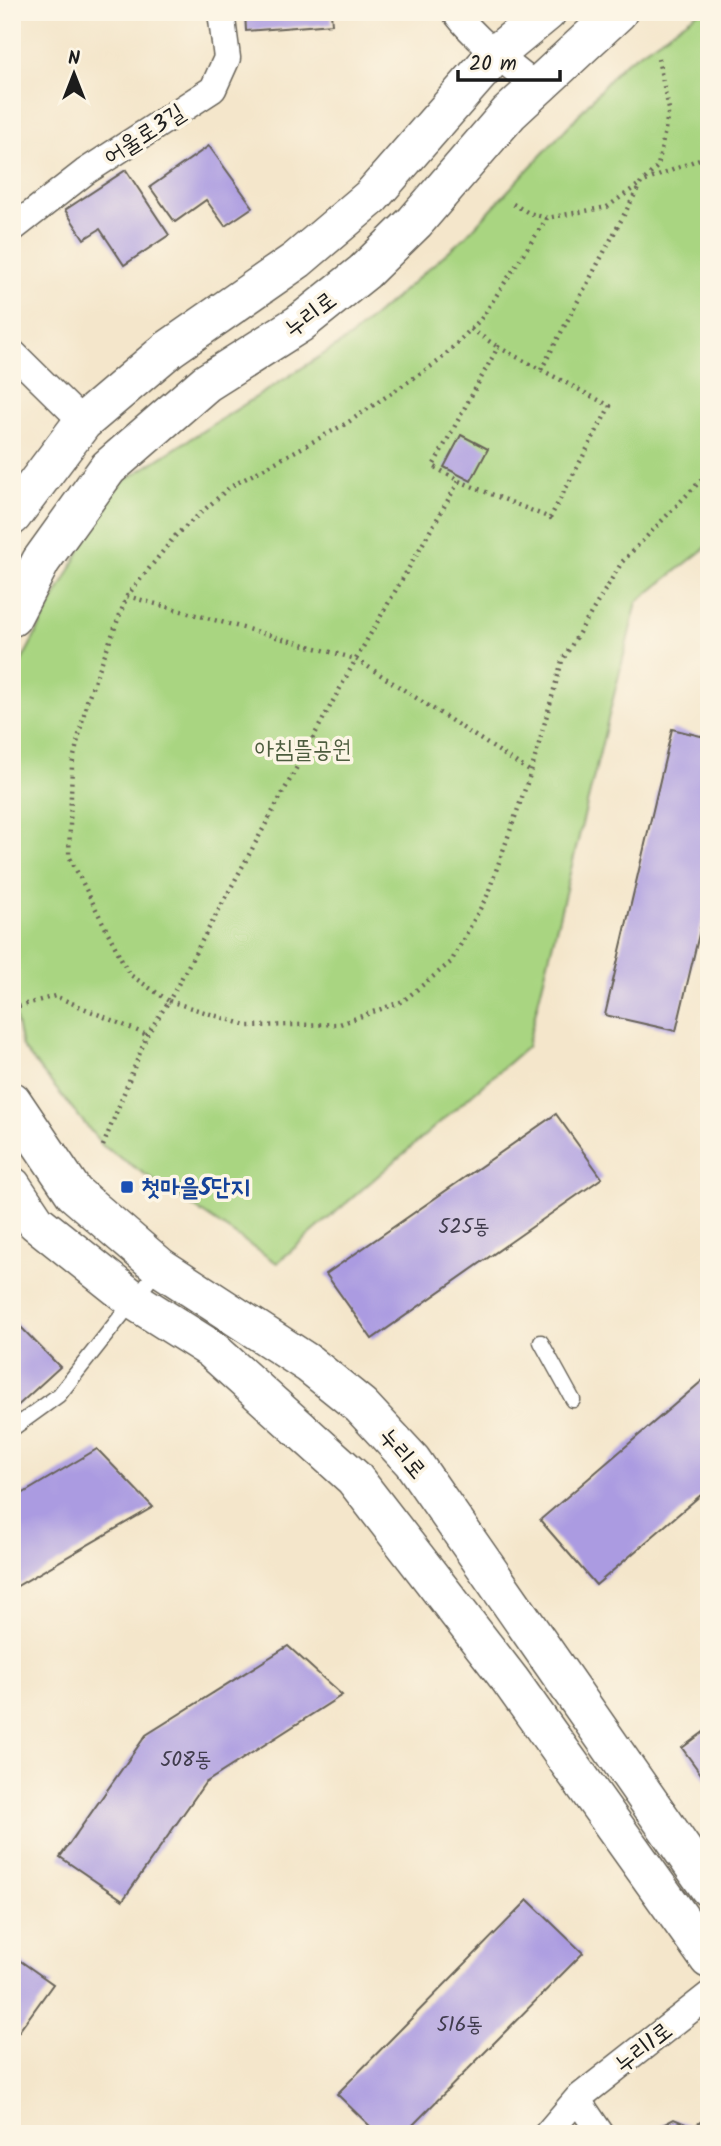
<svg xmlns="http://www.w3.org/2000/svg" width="721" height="2146" font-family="Kalam,'Poor Story',sans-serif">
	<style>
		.green { fill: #a9d581; stroke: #62784e; stroke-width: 2 }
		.building { fill: #ab9be1 }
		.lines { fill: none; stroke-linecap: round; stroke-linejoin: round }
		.lane-casing { stroke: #686359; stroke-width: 17 }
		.street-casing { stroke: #686359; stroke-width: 29 }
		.secondary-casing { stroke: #686359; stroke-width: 41 }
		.path { stroke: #686359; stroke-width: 4.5; stroke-dasharray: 2 5; stroke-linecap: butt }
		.lane { stroke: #fff; stroke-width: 14 }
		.street { stroke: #fff; stroke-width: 26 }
		.secondary { stroke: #fff; stroke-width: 38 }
		.transit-dot { fill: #1a4fb4; stroke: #fcf5e5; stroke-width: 2.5 }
		.labels { text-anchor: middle; stroke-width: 7; stroke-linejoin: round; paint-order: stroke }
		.number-label { font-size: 21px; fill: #403c4d }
		.street-label { font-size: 24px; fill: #1c1c1c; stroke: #fcf5e5 }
		.park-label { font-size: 24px; fill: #4d5d3f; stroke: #fcf5e5 }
		.transit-label { font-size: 24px; font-weight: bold; fill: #164399; stroke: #fcf5e5; text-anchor: start }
	</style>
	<rect width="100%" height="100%" fill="#fcf5e5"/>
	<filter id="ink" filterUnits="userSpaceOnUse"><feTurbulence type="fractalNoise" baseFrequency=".0143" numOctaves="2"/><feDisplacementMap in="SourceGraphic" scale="14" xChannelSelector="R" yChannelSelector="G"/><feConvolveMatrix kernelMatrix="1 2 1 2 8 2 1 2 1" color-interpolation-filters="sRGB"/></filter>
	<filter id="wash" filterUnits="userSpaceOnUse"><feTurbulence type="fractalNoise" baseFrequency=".00686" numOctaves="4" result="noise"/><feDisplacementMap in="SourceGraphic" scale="28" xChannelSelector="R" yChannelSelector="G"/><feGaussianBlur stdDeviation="1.57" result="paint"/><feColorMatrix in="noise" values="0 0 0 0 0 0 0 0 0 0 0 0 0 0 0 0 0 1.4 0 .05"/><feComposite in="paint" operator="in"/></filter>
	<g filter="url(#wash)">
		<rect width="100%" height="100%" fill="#f4e6cb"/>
		<!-- green -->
		<path class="green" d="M699,12H709V545L637,602L527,1047L277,1263L103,1146L22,1047L12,1000V711L18,668L113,488L349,338L466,236L573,121L622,65Z"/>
		<g id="blocks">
			<!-- building -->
			<path class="building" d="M245,12H331L332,24L246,31Z
				M209,146L253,207L225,226L206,200L175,222L150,187Z
				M126,170L169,235L124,265L100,229L84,239L65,210Z
				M461,435L488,449L471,481L444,467Z
				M672,729L709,738V892L676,1031L605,1015Z
				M556,1114L602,1178L372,1339L326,1274Z
				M12,1318L60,1367L12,1411Z
				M709,1375V1488L596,1585L540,1520Z
				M97,1449L153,1507L12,1589V1500Z
				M288,1646L342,1695L205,1783L123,1900L60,1857L146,1735Z
				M709,1728V1785L682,1748Z
				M528,1900L583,1953L404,2134H378L337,2094Z
				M12,1955L53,1984L12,2041Z
				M709,2116V2134H645L674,2119L693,2127Z"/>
		</g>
	</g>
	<g filter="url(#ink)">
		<use href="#blocks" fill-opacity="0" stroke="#686359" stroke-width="2"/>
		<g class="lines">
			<defs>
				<path id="lane" d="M541,1342L573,1400
					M12,1429L59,1395L159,1268"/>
				<path id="street" d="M455,12C477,41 507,63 536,86
					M12,229L85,172L213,89L227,58L221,12
					M12,352L83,422
					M577,2099L601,2134
					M547,2134L577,2099L709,1995"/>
				<path id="secondary" d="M12,516L83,422L169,349L297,260L371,197L496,54L547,12
					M12,617L41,561L108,468L206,383L299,324L364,272L415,222L509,113L618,12
					M12,1101L74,1193L160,1267L309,1364L361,1406L412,1461L709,1888
					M12,1186L36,1222L135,1301L211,1349L354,1478L510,1680L709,1959"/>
			</defs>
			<!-- lane casing -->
			<use href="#lane" class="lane-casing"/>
			<!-- street casing -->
			<use href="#street" class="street-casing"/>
			<!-- secondary casing -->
			<use href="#secondary" class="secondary-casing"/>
			<!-- path -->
			<path class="path" d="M645,179L658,166L669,109L658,59
				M513,204L529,213L547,218L607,207L638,185
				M471,329L498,347
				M541,370L641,183L709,155
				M459,481L550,518L610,406L498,347L433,466L459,481L356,659L169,1001L249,1026L340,1024L403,1001L451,962L487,896L531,772L562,661L622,562L709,472
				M127,596L356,659L531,772
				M12,1008L55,996L147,1035
				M103,1146L147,1035L169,1001L129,974L69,856L72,765L87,701L127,596L176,535L230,487L347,423L439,361L481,319L547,218"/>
			<!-- lane -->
			<use href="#lane" class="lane"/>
			<!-- street -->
			<use href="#street" class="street"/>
			<!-- secondary -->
			<use href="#secondary" class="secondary"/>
		</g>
	</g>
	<!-- markers -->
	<rect class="transit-dot" x="120" y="1180" width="14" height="14" rx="3.5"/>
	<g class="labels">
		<!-- number labels -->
		<g class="number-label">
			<text x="464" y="1233">525동</text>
			<text x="186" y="1766">508동</text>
			<text x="460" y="2031">516동</text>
		</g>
		<!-- street labels -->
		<g class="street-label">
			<text transform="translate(144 134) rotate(-33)" y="8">어울로3길</text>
			<text transform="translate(310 314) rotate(-37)" y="8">누리로</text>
			<text transform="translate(403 1453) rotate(50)" y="8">누리로</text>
			<text transform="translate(643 2047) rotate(-38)" y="8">누리1로</text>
		</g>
		<!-- park labels -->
		<g class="park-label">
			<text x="303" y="757">아침뜰공원</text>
		</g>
		<!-- transit labels -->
		<g class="transit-label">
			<text x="141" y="1195">첫마을5단지</text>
		</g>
	</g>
	<!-- margin -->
	<rect width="721" height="2146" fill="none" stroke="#fcf5e5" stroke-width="42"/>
	<!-- north arrow -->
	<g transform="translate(74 74)" stroke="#fcf5e5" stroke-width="5" paint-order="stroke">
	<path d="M0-5L12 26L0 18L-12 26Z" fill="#1c1c1c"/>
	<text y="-10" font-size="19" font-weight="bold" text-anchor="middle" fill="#1c1c1c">N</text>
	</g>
	<!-- scale -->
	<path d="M458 70v10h102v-10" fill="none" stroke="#1c1c1c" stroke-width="3.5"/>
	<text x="469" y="70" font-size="21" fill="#1c1c1c" stroke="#fcf5e5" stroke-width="5" paint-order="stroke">20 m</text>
</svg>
